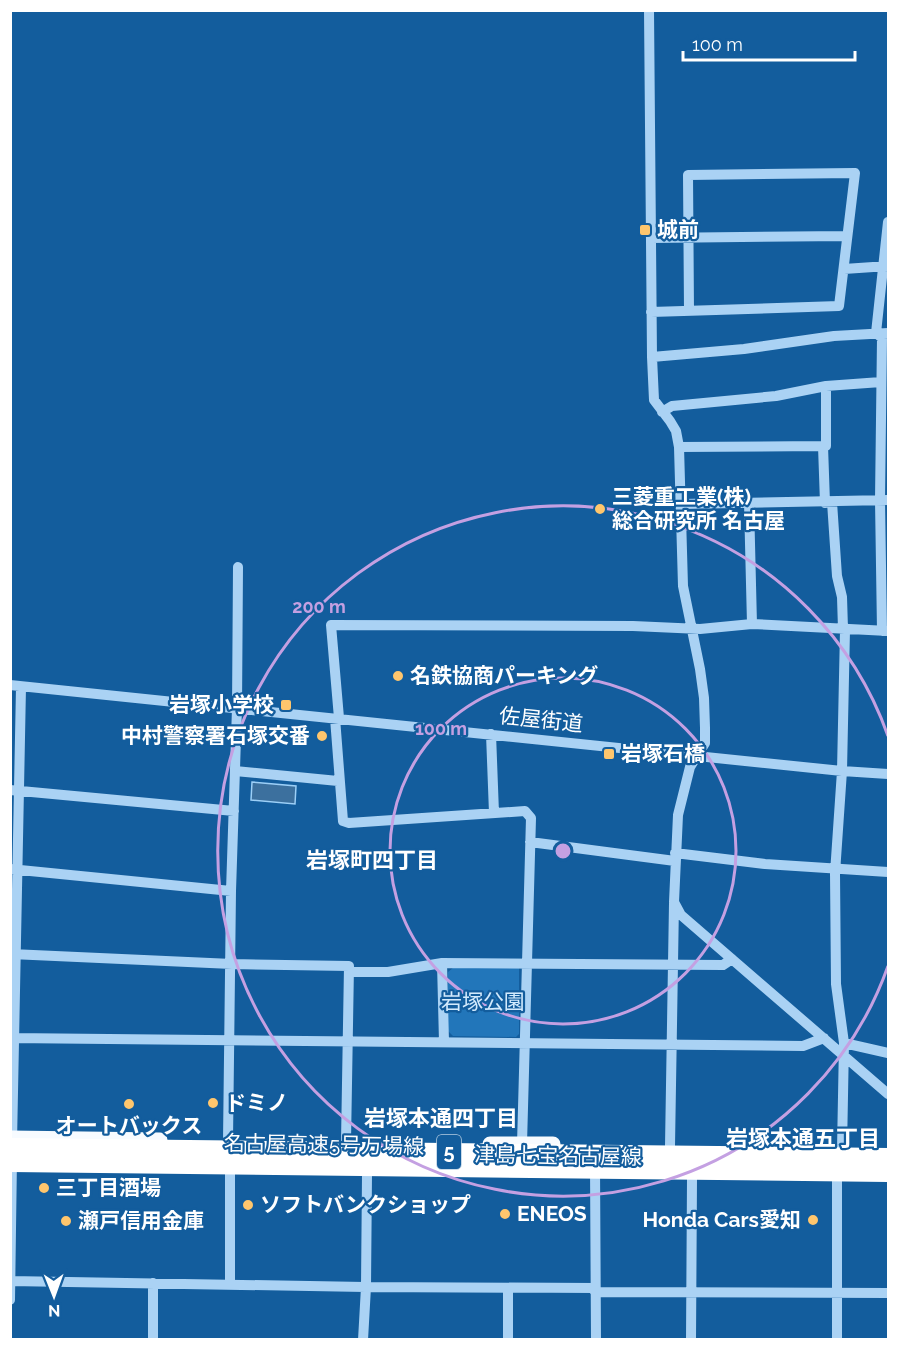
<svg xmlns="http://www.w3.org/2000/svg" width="899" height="1350" font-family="Raleway,'Noto Sans JP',sans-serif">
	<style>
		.green { fill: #2276ba }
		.water { fill: #3c709e; stroke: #9ccff7; stroke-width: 1.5 }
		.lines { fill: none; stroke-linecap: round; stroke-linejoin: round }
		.minor { stroke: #aad2f4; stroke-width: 10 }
		.major { stroke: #f7fbff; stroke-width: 15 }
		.highway-bridge { stroke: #fff; stroke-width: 18 }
		.ring { fill: none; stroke: #c4a0e2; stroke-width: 3 }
		.poi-dot { fill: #ffc66d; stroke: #135d9d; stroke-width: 2 }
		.labels { text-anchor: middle; stroke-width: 4.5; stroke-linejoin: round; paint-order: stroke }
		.shield { fill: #135d9d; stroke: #b8cee2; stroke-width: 1.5 }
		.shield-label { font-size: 20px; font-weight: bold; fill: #fff }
		.poi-label { font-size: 21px; font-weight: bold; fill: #fff; stroke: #135d9d; text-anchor: start }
		.street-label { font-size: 21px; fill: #fff; stroke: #135d9d }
		.park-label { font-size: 21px; fill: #d2eafd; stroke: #135d9d }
		.neighbourhood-label { font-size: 22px; font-weight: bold; fill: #fff; stroke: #135d9d }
		.centre { fill: #c4a0e2; stroke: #135d9d; stroke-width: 3 }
		.ring-label { font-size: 18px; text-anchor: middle; font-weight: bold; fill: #c4a0e2; stroke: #135d9d; stroke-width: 4.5; stroke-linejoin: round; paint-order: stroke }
	</style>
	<rect width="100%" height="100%" fill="#135d9d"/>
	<!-- green -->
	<path class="green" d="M454,967L519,968V1034L516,1037L453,1036L448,1031V972Z"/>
	<!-- water -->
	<path class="water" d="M252,782L296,786L295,804L251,800Z"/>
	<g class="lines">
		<!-- minor -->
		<path class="minor" d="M649,10L652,357L654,400L670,421L676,431L679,447L683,586L700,669L704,698L705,728V743L690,767L678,815L674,902L681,915L888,1094
			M651,238L847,236
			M844,269L888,266
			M651,312L839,306L855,173L688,175L689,311
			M652,357L744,349L834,336L888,333
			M662,412L672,406L776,396L826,386L881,382
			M679,447L823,446
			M832,502L837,576L842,597L843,629
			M749,503L752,624
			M825,503L823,446H826V386
			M681,504L888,500
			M882,631L880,500L882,338L876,333L888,222
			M10,685L842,771L888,774
			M335,718L343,821L349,823L525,811L531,818L522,1144
			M339,718L331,625L633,626L700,629L752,624L888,631
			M491,734L494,813
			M235,771L338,781
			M10,790L234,811
			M530,842L675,861
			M675,853L765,864L888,872
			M10,869L231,891
			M11,954L232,964L349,966L346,1142
			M442,963L444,1042
			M349,972H388L442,963L723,965L732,959
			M10,1038L803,1046L824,1038
			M844,1043L888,1053
			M12,1143L21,687
			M670,1146L674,903
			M595,1166L596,1340
			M10,1281L365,1287L595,1288
			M230,1285V1174L228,1141L231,891L237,708L238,567
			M508,1288V1340
			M595,1292L888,1293
			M10,1300L12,1159
			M153,1340V1283
			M363,1340L366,1287L367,1175
			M691,1340L692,1179
			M837,1340V1180L842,1149L844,1043L836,984L835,873L842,771L845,630"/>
		<!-- major -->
		<path class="major" d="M10,1138L160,1140
			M490,1144H553"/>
		<!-- highway-bridge -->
		<path class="highway-bridge" d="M10,1147L888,1157
			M10,1163L888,1173"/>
	</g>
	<!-- distance rings -->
	<g class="ring">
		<circle cx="563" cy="851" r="173"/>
		<path d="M888 966A345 345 0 1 1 888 736"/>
	</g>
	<!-- markers -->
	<g class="poi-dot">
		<rect x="639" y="224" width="12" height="12" rx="3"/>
		<circle cx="600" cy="509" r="6"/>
		<circle cx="398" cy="676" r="6"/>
		<rect x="280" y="699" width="12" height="12" rx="3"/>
		<circle cx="322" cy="736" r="6"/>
		<rect x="603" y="748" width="12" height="12" rx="3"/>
		<circle cx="213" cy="1103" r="6"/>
		<circle cx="129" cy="1104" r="6"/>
		<circle cx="44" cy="1188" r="6"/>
		<circle cx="248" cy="1205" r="6"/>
		<circle cx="505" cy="1214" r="6"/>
		<circle cx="813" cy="1220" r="6"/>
		<circle cx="66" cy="1221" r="6"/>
	</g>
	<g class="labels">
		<!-- shield labels -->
		<rect class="shield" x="437" y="1135" width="24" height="34" rx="4.5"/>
		<g class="shield-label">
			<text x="449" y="1159">5</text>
		</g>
		<!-- poi labels -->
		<g class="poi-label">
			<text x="657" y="237">城前</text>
			<text x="612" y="504">三菱重工業(株)<tspan x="612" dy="24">総合研究所 名古屋</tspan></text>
			<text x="410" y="683">名鉄協商パーキング</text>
			<text x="274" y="712" text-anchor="end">岩塚小学校</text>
			<text x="310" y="743" text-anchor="end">中村警察署石塚交番</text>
			<text x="621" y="761">岩塚石橋</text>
			<text x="225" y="1110">ドミノ</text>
			<text x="129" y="1133" text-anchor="middle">オートバックス</text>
			<text x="56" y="1195">三丁目酒場</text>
			<text x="260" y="1212">ソフトバンクショップ</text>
			<text x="517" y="1221">ENEOS</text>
			<text x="801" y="1227" text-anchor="end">Honda Cars愛知</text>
			<text x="78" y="1228">瀬戸信用金庫</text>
		</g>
		<!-- street labels -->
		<g class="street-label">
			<text transform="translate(541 720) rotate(6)" y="7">佐屋街道</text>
			<text transform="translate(324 1145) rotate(1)" y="7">名古屋高速5号万場線</text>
			<text transform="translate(558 1156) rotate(1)" y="7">津島七宝名古屋線</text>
		</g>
		<!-- park labels -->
		<g class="park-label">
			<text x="483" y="1009">岩塚公園</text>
		</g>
		<!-- neighbourhood labels -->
		<g class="neighbourhood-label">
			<text x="372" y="868">岩塚町四丁目</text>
			<text x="441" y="1126">岩塚本通四丁目</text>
			<text x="803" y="1146">岩塚本通五丁目</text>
		</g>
	</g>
	<circle cx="563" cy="851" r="9" class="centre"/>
	<g class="ring-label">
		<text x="319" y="613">200 m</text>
		<text x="441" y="735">100 m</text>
	</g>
	<!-- border -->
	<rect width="899" height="1350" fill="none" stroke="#ffffff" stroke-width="24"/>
	<!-- north arrow -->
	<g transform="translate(54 1296) rotate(179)" stroke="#135d9d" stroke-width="4.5" paint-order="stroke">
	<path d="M0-4.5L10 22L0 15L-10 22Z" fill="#ffffff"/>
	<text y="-9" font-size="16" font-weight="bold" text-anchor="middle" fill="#ffffff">N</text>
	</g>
	<!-- scale -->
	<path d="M683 51v9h172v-9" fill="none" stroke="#ffffff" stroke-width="3"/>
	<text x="692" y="51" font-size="18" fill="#ffffff" stroke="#135d9d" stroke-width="4.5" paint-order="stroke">100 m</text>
</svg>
